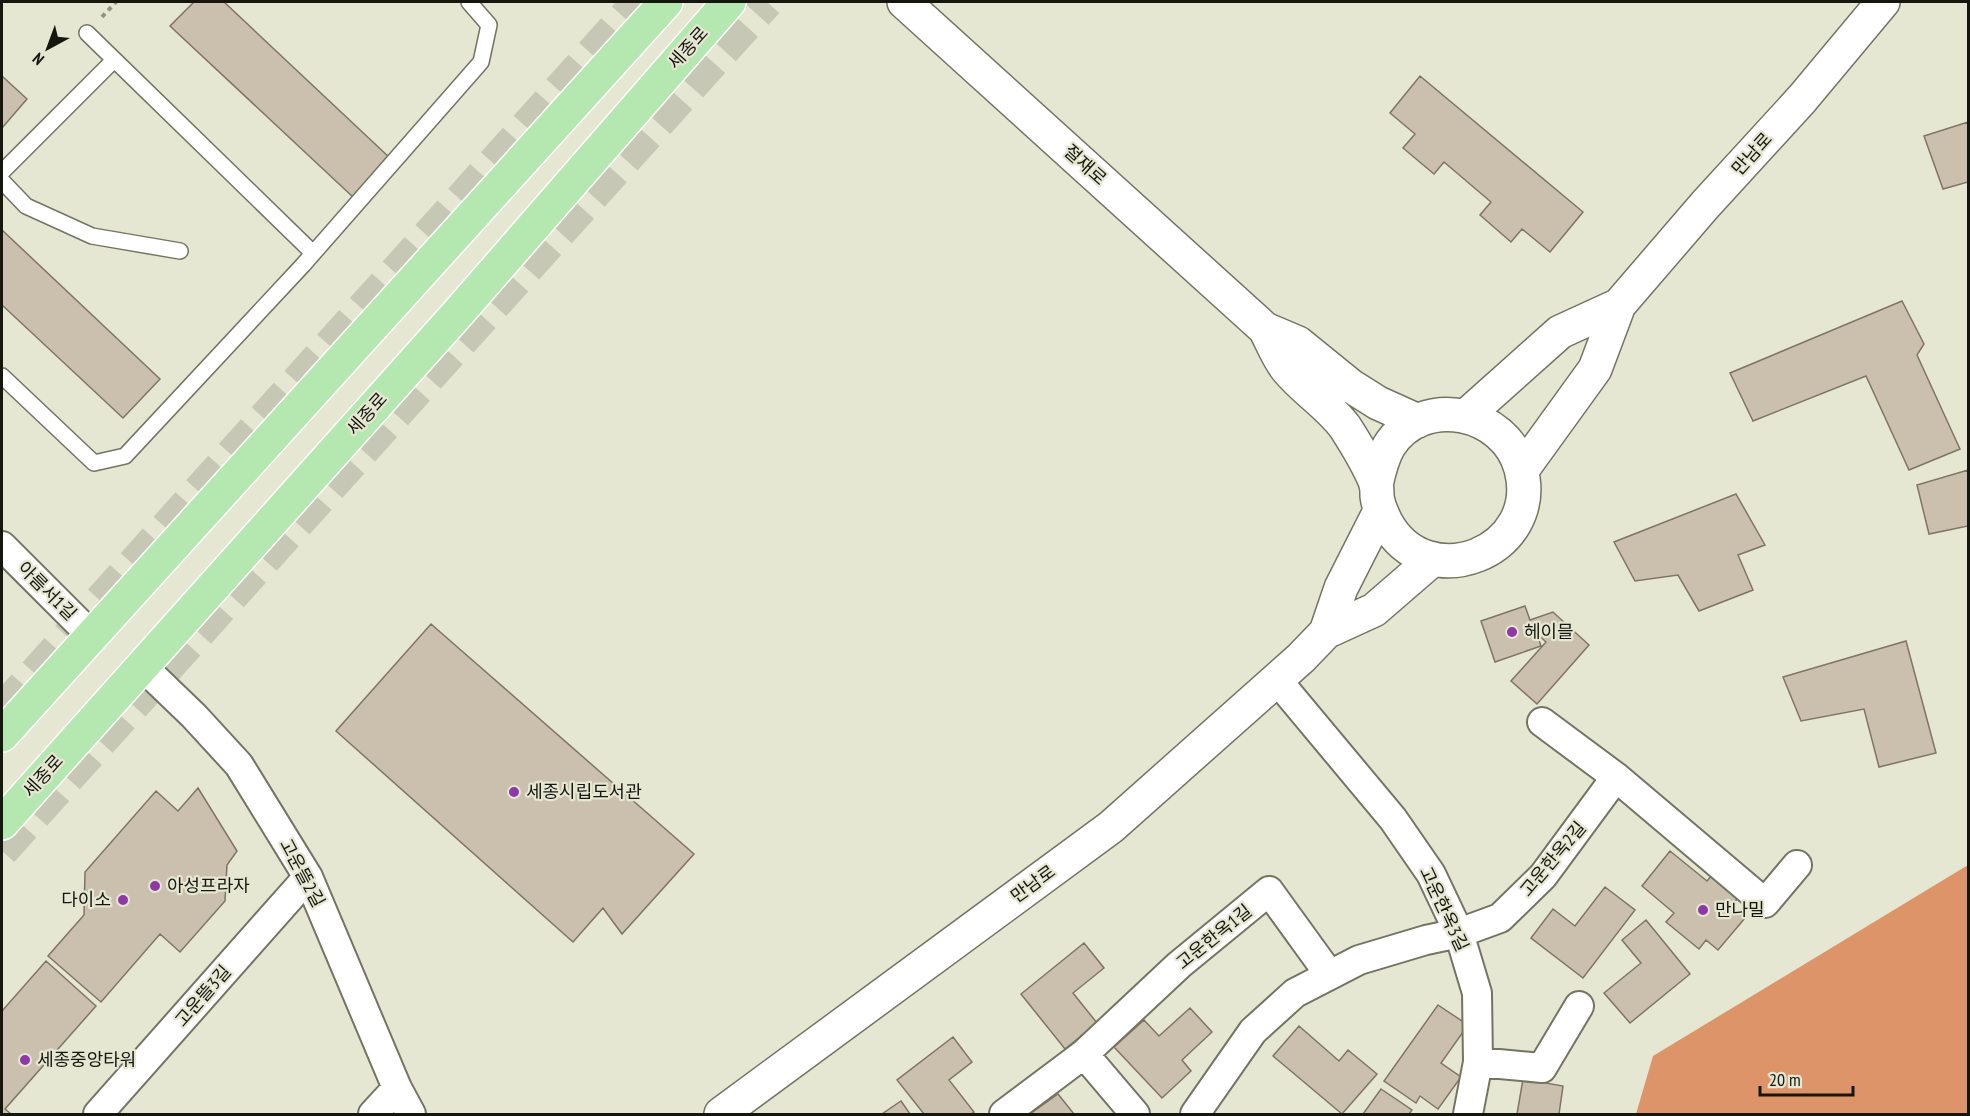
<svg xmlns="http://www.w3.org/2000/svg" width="1970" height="1116" font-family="'PT Sans Narrow','Noto Sans KR',sans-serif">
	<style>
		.forest { fill: #de9469 }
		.building { fill: #cbc0ae; stroke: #7f7564; stroke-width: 1.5 }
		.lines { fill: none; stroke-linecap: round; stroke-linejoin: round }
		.trunk-tunnel { stroke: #c6c8b5; stroke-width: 33; stroke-dasharray: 33 16; stroke-linecap: butt }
		.service-casing { stroke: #737562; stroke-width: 18 }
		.minor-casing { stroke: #737562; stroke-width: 32 }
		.tertiary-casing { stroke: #737562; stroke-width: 36 }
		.primary-casing { stroke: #fff; stroke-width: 36 }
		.path { stroke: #939485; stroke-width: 4; stroke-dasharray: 4.5 4.5; stroke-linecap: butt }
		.service { stroke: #fff; stroke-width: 15 }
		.minor { stroke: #fff; stroke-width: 28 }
		.tertiary { stroke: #fff; stroke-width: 33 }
		.primary { stroke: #b5e7b0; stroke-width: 33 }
		.poi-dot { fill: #8f39a6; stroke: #e5e7d2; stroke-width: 2 }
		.labels { text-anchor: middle; stroke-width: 4.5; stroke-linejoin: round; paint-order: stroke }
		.street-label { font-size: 18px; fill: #15160e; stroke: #e5e7d2 }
		.poi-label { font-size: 18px; fill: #15160e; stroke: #e5e7d2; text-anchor: start }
	</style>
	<rect width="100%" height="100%" fill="#e5e7d2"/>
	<!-- forest -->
	<path class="forest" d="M1968,865V1114H1636L1653,1056Z"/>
	<!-- building -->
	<path class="building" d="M194,2H224L391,159L354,198L170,26Z
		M2,76L27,99L2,128Z
		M1420,76L1583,212L1550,252L1522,229L1511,242L1480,215L1491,202L1444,162L1434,174L1403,148L1415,134L1390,113Z
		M1968,122V182L1943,189L1924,136Z
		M2,230L160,379L123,418L2,305Z
		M1902,301L1924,344L1917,355L1960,449L1909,470L1866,376L1753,421L1730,373Z
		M1968,470V526L1929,534L1917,485Z
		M1736,494L1765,545L1738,555L1753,590L1699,611L1678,575L1635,581L1614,542Z
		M1525,606L1530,620L1553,612L1589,645L1537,704L1511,681L1546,642L1537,634L1541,646L1495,662L1481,621Z
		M431,624L694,854L622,934L603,908L573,942L336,731Z
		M1906,641L1936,753L1879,767L1864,709L1801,721L1783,677Z
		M198,788L237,851L227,865L225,901L180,952L160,934L101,1002L48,956L84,915L85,872L156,791L178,811Z
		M1670,851L1707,881L1717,869L1744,891L1731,906L1745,918L1718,950L1706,940L1699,949L1666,922L1674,913L1642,886Z
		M1605,887L1635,910L1583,978L1531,938L1553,909L1575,926Z
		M1646,920L1690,974L1630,1023L1604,993L1641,963L1622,940Z
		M1084,943L1104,968L1073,993L1097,1023L1065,1049L1021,994Z
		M46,961L96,1006L5,1109L11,1114H2V1011Z
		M1438,1005L1468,1025L1441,1063L1461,1077L1438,1109L1420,1096L1416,1103L1384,1081Z
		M1190,1008L1212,1032L1182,1060L1191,1071L1162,1098L1114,1047L1144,1020L1159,1036Z
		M1299,1026L1339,1061L1348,1050L1377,1074L1342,1114L1273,1056Z
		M953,1037L972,1062L949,1080L974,1112L971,1114H924L897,1080Z
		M1523,1079L1563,1086L1559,1114H1517Z
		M1381,1089L1412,1110L1409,1114H1363Z
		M1058,1094L1074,1114H1030Z
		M901,1101L910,1114H882Z"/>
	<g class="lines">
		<!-- trunk-tunnel -->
		<path class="trunk-tunnel" d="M2,710L638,2
			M2,851L767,2"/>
		<defs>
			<path id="service" d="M87,33L313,253
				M2,172L114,60
				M2,181L26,206L92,236L180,251
				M2,376L94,463L125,456L303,265L481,62L489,25L469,2"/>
			<path id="minor" d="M2,546L92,636
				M141,665L194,716L239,765L308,877L397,1088L411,1114
				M1277,680L1393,819L1431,874L1459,933L1477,993L1478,1062L1468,1114
				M1542,722L1616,777
				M1084,1054L1135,1114
				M1478,1062L1542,1068L1579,1006
				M98,1114L308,877
				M373,1114L397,1088
				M1004,1114L1084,1054L1179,965L1269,891L1329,974
				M1195,1114L1253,1031L1295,993L1359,960L1426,940L1459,933L1500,918L1543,876L1616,777L1765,903L1797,865"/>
			<path id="tertiary" d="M904,2L1265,329
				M1466,416L1560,332L1619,305
				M1522,470L1595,369L1619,305L1705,205L1802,99L1883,2
				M1376,485C1379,471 1382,458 1389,446C1422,393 1506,411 1521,469C1543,552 1427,598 1386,522C1382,514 1378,506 1377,496C1377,492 1377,487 1376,483C1368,464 1356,444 1345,427C1329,405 1304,390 1287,369C1278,358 1272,342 1265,329L1298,343L1351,386L1378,403L1418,421
				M1326,632L1341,588L1380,511
				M721,1114L1111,827L1301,658L1326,632L1374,610L1433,559"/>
			<path id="primary" d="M2,735L666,2
				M2,823L459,312L729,2"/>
		</defs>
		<!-- service casing -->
		<use href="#service" class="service-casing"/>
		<!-- minor casing -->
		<use href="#minor" class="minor-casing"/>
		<!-- tertiary casing -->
		<use href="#tertiary" class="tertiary-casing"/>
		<!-- primary casing -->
		<use href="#primary" class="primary-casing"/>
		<!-- path -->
		<path class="path" d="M102,17L116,2"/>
		<!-- service -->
		<use href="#service" class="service"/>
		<!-- minor -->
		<use href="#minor" class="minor"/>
		<!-- tertiary -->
		<use href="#tertiary" class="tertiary"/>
		<!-- primary -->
		<use href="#primary" class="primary"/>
	</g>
	<!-- markers -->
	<g class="poi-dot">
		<circle cx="1512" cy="632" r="6"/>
		<circle cx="514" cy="792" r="6"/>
		<circle cx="155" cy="886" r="6"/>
		<circle cx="123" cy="900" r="6"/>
		<circle cx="1703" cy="910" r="6"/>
		<circle cx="25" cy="1060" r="6"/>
	</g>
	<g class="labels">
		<!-- street labels -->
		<g class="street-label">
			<text transform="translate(688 48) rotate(-48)" y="6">세종로</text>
			<text transform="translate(1752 154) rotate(-48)" y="6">만남로</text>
			<text transform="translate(1085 165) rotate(42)" y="6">절재로</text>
			<text transform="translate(367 414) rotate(-48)" y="6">세종로</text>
			<text transform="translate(47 591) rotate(45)" y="6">아름서1길</text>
			<text transform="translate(43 776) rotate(-48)" y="6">세종로</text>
			<text transform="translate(1553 859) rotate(-50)" y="6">고운한옥2길</text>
			<text transform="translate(302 873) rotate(62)" y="6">고운뜰2길</text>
			<text transform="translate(1033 884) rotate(-36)" y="6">만남로</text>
			<text transform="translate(1444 909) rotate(65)" y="6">고운한옥3길</text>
			<text transform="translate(1214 937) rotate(-39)" y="6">고운한옥1길</text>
			<text transform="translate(203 996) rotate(-49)" y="6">고운뜰3길</text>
		</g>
		<!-- poi labels -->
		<g class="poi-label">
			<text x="1524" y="638">헤이믈</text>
			<text x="526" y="798">세종시립도서관</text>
			<text x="167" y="892">아성프라자</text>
			<text x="111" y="906" text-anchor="end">다이소</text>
			<text x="1715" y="916">만나밀</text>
			<text x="37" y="1066">세종중앙타워</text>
		</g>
	</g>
	<!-- border -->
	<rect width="1970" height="1116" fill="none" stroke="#15160e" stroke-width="6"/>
	<!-- north arrow -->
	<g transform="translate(48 48) rotate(221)" stroke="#e5e7d2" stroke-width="4.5" paint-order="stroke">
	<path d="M0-4.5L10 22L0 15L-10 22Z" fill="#15160e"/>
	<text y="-9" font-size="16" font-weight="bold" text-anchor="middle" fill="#15160e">N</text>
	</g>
	<!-- scale -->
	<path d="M1760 1086v9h93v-9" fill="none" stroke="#15160e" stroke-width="3"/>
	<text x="1769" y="1086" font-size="18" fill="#15160e" stroke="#e5e7d2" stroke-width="4.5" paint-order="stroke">20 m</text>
</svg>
